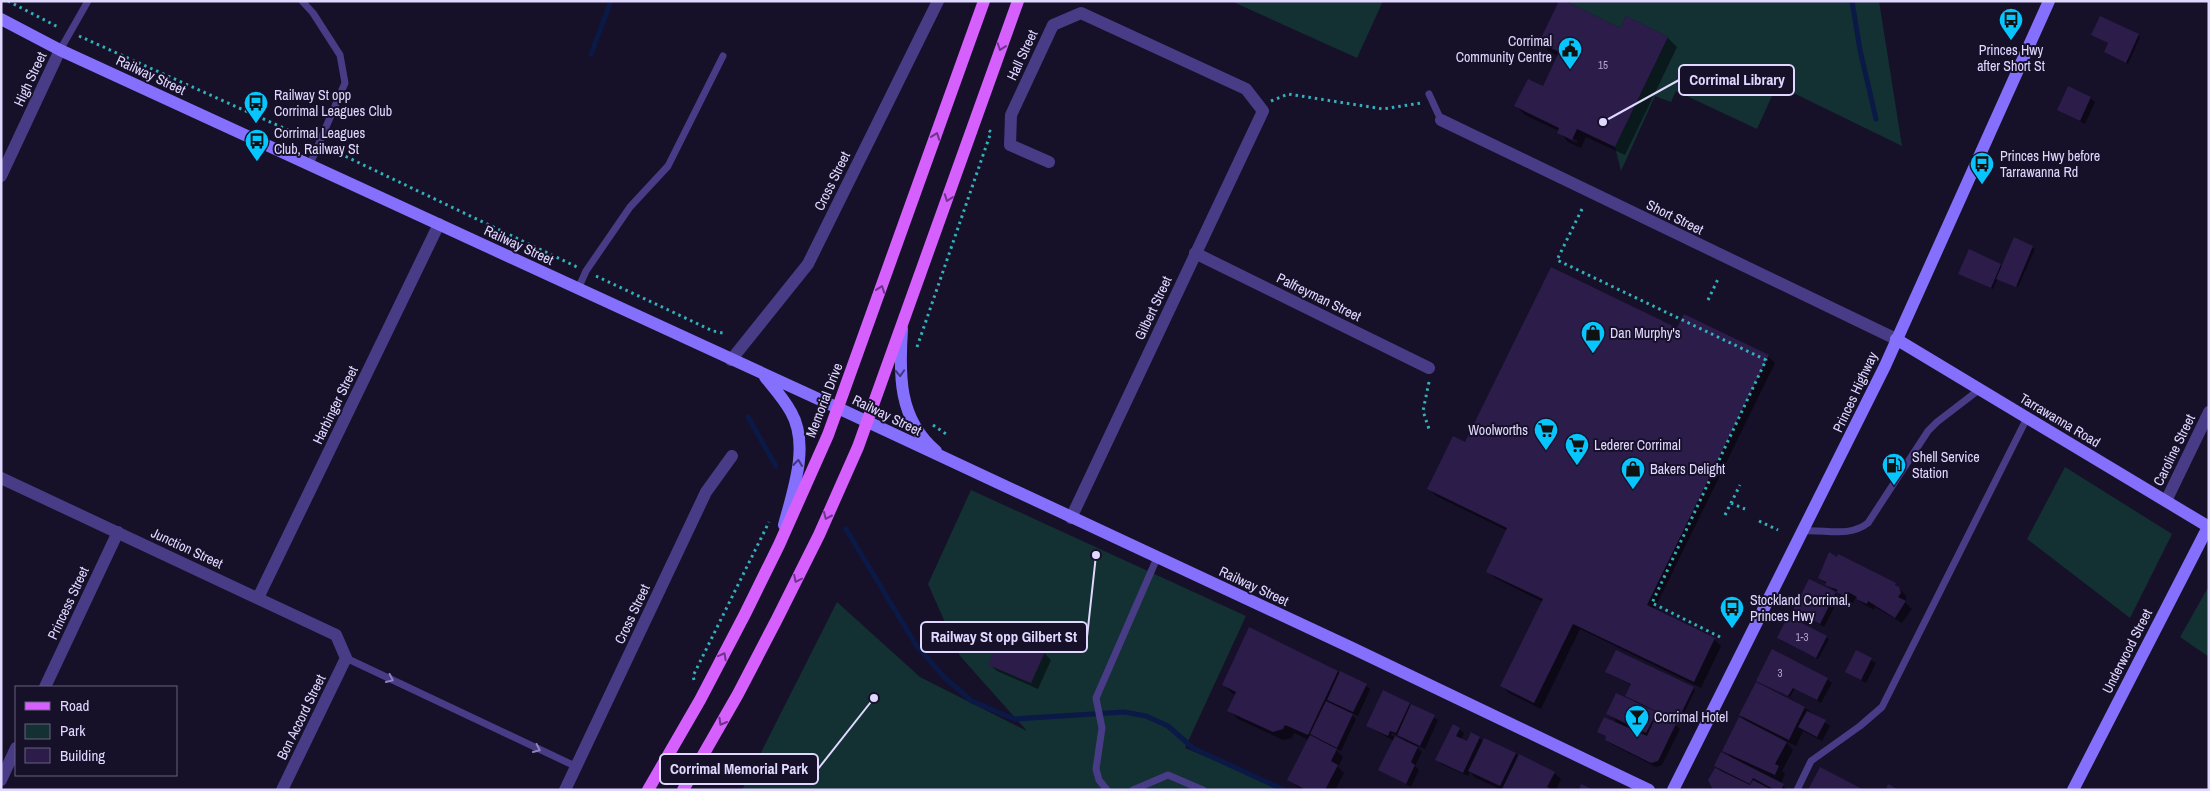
<svg xmlns="http://www.w3.org/2000/svg" width="2210" height="791" font-family="'Archivo Narrow',sans-serif">
	<style>
		.green { fill: #133033 }
		.shadow { fill: #0007; fill-rule: evenodd }
		.lines { fill: none; stroke-linecap: round; stroke-linejoin: round }
		.stream { stroke: #0b1947; stroke-width: 5 }
		.building { fill: #2b1c4a }
		.path { stroke: #31b2ba; stroke-width: 3; stroke-dasharray: 2.5 4; stroke-linecap: butt }
		.lane { stroke: #483c87; stroke-width: 7 }
		.street { stroke: #483c87; stroke-width: 12 }
		.secondary { stroke: #8570fe; stroke-width: 12 }
		.primary { stroke: #d660fe; stroke-width: 12 }
		.oneway { stroke: #6d3489 }
		.oneway2 { stroke: #43367e }
		.oneway3 { stroke: #8d82bd }
		.labels { text-anchor: middle; stroke-width: 4; stroke-linejoin: round; paint-order: stroke }
		.number-label { font-size: 11px; fill: #b4a9d2 }
		.poi-label { font-size: 14px; fill: #e1d8ff; stroke: #171029; text-anchor: start }
		.street-label { font-size: 14px; fill: #e1d8ff; stroke: #171029 }
		.leader { fill: none; stroke: #e1d8ff; stroke-width: 2 }
		.callout-dot { fill: #e1d8ff; stroke: #171029; stroke-width: 2 }
		.callout { fill: #171029; stroke: #e1d8ff; stroke-width: 2 }
		.callout-label { font-size: 15px; text-anchor: middle; font-weight: bold; fill: #e1d8ff }
	</style>
	<rect width="100%" height="100%" fill="#171029"/>
	<!-- green -->
	<path class="green" d="M1231,1H1383L1357,58Z
		M1570,1H1879L1902,146L1777,85L1757,129L1676,91L1671,102L1655,96L1621,171L1615,147L1668,37L1626,16L1620,28L1569,3Z
		M2065,467L2172,534L2130,618L2027,539Z
		M971,490L1246,616L1185,748L1286,790H742L837,602L920,677L1027,731L960,656L928,584Z
		M2209,586V657L2180,637Z"/>
	<!-- shadow -->
	<path class="shadow" d="M1621,29L1668,38L1677,47L1625,155L1586,137L1581,148L1568,142L1559,131L1525,115L1516,106L1543,87L1558,56L1549,51L1540,42ZM1568,136L1578,141L1577,143L1568,139Z
		M2093,35H2138L2140,37L2128,64L2107,54L2105,52L2109,44Z
		M2090,98L2095,102L2085,124L2059,110Z
		M2015,239L2035,249L2018,287L1998,278L1993,289L1961,275L2001,265L2003,267Z
		M1678,330L1768,356L1775,363L1654,610L1714,639L1721,646L1701,688L1580,629L1541,709L1509,693L1502,686L1543,602L1495,578L1488,571L1508,531L1436,496L1429,489L1466,444Z
		M1819,578L1895,584L1906,596V603L1912,609L1902,623L1875,607L1874,610L1865,605L1855,598L1853,603L1845,599Z
		M1834,592L1839,598L1824,627L1794,610Z
		M1789,618L1829,639L1818,659L1780,640Z
		M1857,651L1876,663L1866,683L1847,672Z
		M1617,652L1695,690L1679,724L1654,712L1660,717L1673,723L1680,729L1662,765L1656,767L1611,744L1606,740L1608,737L1600,733L1616,720L1607,714L1635,701L1628,697L1632,685L1609,674Z
		M1044,653L1051,660L1038,689L997,671L990,665Z
		M1338,672L1366,685L1370,689L1358,716L1349,712L1356,719L1341,751L1334,748L1343,757L1338,767L1344,773L1335,790H1301L1289,780L1309,740L1294,733L1292,738L1283,740L1238,719L1229,710L1236,696L1223,685Z
		M1827,679L1832,683L1821,703L1795,688L1790,697L1760,682Z
		M1756,683L1805,708L1830,726L1822,741L1803,731L1796,746L1785,741L1793,750L1782,771L1785,774L1781,783L1787,790H1714L1722,772L1716,766L1732,758L1724,750L1748,723L1740,715Z
		M1409,704L1438,720L1425,749L1415,745L1422,752L1415,766L1419,770L1411,787L1380,770L1394,741L1367,726ZM1392,733L1400,737L1405,741L1391,735Z
		M1453,725L1464,733L1461,740L1467,743L1480,738L1484,742L1516,754L1554,773L1561,779L1556,790H1502L1476,778L1470,772L1468,776L1441,764L1437,759Z"/>
	<g class="lines">
		<!-- stream -->
		<path class="stream" d="M1852,1L1860,50L1876,119
			M591,54L611,1
			M748,417L776,466
			M846,529L916,645L946,679L972,701L1014,719L1124,712L1146,716L1168,726L1193,748L1284,790"/>
	</g>
	<!-- building -->
	<path class="building" d="M1559,1H1565L1620,28L1626,16L1668,37L1615,147L1577,129L1572,140L1557,133L1559,128L1514,106L1528,79L1543,86L1559,52L1539,42Z
		M2100,16L2139,34L2126,63L2104,52L2108,43L2091,35Z
		M2068,86L2091,97L2080,121L2057,110Z
		M2014,237L2033,246L2016,287L1996,279Z
		M1969,249L2001,264L1991,288L1958,274Z
		M1551,267L1677,328L1684,314L1769,355L1647,605L1715,638L1694,682L1573,624L1534,703L1500,686L1543,599L1486,572L1507,528L1427,489L1453,436L1465,442Z
		M1829,552L1837,557L1838,554L1896,583L1895,585L1899,587L1901,593L1898,597L1906,601L1895,618L1868,601L1867,604L1856,599L1857,597L1848,592L1846,597L1836,592L1838,590L1825,585L1826,582L1818,578Z
		M1809,579L1836,592L1820,624L1793,610Z
		M1788,616L1827,636L1816,658L1777,638Z
		M1249,627L1338,671L1308,735L1285,725L1283,729L1273,732L1227,711L1236,692L1222,685Z
		M1002,633L1045,652L1031,683L988,665Z
		M1772,649L1828,678L1817,700L1793,688L1788,696L1756,681Z
		M1616,650L1694,687L1658,761L1651,763L1605,740L1606,736L1597,732L1604,717L1647,736L1658,712L1625,696L1631,684L1605,672Z
		M1856,650L1872,658L1861,680L1845,672Z
		M1340,671L1367,684L1353,712L1327,700Z
		M1756,682L1805,707L1789,740L1739,715Z
		M1383,690L1410,703L1396,733L1390,731L1388,736L1366,726Z
		M1616,693L1657,712L1646,733L1606,714Z
		M1326,701L1353,714L1337,748L1310,734Z
		M1411,704L1435,715L1420,746L1397,735Z
		M1807,711L1826,720L1817,737L1798,727Z
		M1739,717L1787,742L1775,764L1779,766L1775,775L1722,751Z
		M1453,724L1460,728L1456,736L1467,741L1471,732L1480,737L1463,773L1435,760Z
		M1310,735L1337,749L1331,761L1338,765L1325,790H1306L1287,780Z
		M1395,736L1418,747L1411,762L1415,765L1406,784L1378,770Z
		M1484,738L1516,753L1500,786L1468,771Z
		M1721,752L1784,784L1781,790H1775L1753,778L1750,784L1714,766Z
		M1519,754L1555,772L1547,787L1553,790L1502,789Z
		M1820,767L1864,790H1808Z
		M1715,768L1750,785L1753,780L1772,790H1713L1708,780Z
		M1581,784L1594,790H1579Z
		M1888,784L1899,790H1886Z"/>
	<g class="lines">
		<!-- path -->
		<path class="path" d="M8,1L60,28
			M79,36L308,139
			M1271,101L1288,94L1383,109L1421,103
			M328,148L577,267
			M1582,209L1557,260L1766,360L1652,603L1722,638
			M596,276L713,331L723,333L724,335
			M1708,300L1719,277
			M917,347L991,132L986,128
			M1429,382L1423,411L1429,429
			M933,425L949,436
			M1731,503L1745,509
			M1725,515L1740,485
			M1759,521L1778,530
			M694,680L693,676L769,522"/>
		<!-- lane -->
		<path class="lane" d="M302,1L313,13L340,55L345,83L310,164
			M60,50L88,1
			M1429,94L1441,120
			M578,289L586,271L630,207L668,166L723,56
			M1802,531C1826,529 1848,538 1868,523L1928,431L1937,422L1980,389
			M346,658L577,767
			M1107,790L1099,780L1096,769L1102,728L1096,698L1157,558
			M1133,790L1168,775L1203,790
			M1797,790L1811,761L1860,726L1882,707L2027,418"/>
		<!-- street -->
		<path class="street" d="M1441,120L1896,339
			M1049,162L1010,145L1011,115L1053,25L1081,13L1246,89L1263,111L1071,518
			M1,176L60,50
			M1195,253L1429,368
			M731,360L808,264L938,1
			M1,478L336,635L346,658L282,790
			M2166,501L2209,412
			M258,598L439,224
			M45,687L118,532
			M1,780L16,748
			M565,790L706,492L732,456"/>
		<!-- secondary -->
		<path class="secondary" d="M1,19L60,50L838,408L1350,647L1649,790
			M902,329C899,374 898,419 936,451
			M1896,339L2209,527
			M765,377C774,388 784,399 791,412C810,445 793,491 784,525
			M1673,790L1885,366L2049,1
			M2073,790L2208,527"/>
		<!-- primary -->
		<path class="primary" d="M648,790L700,700L745,614L779,545L828,435L984,1
			M683,790L738,694L777,619L819,535L858,447L1018,1"/>
	</g>
	<!-- one-way arrows -->
	<defs><path id="oneway-chevron" d="M-2-3.5L2.5 0L-2 3.5" fill="none" stroke-width="1.6" stroke-linecap="round" stroke-linejoin="round" transform="scale(1.25)"/></defs>
	<g class="oneway">
		<use href="#oneway-chevron" transform="translate(1001 47) rotate(109)"/>
		<use href="#oneway-chevron" transform="translate(936 136) rotate(-70)"/>
		<use href="#oneway-chevron" transform="translate(948 198) rotate(110)"/>
		<use href="#oneway-chevron" transform="translate(881 289) rotate(-70)"/>
		<use href="#oneway-chevron" transform="translate(827 516) rotate(114)"/>
		<use href="#oneway-chevron" transform="translate(797 579) rotate(116)"/>
		<use href="#oneway-chevron" transform="translate(723 656) rotate(-62)"/>
		<use href="#oneway-chevron" transform="translate(722 722) rotate(120)"/>
	</g>
	<g class="oneway2">
		<use href="#oneway-chevron" transform="translate(900 373) rotate(87)"/>
		<use href="#oneway-chevron" transform="translate(798 463) rotate(-83)"/>
	</g>
	<g class="oneway3">
		<use href="#oneway-chevron" transform="translate(390 679) rotate(25)"/>
		<use href="#oneway-chevron" transform="translate(537 749) rotate(25)"/>
	</g>
	<!-- icons -->
	<defs>
		<symbol id="bus-pin" viewBox="-11 -11 22 30"><path d="M0 17L-7.5 6A9.5 9.5 0 1 1 7.5 6Z" fill="#06c6fd" stroke="#171029"/><path d="M-5-6H5V4H4V6H2V4H-2V6H-4V4H-5ZM-3.5-4V0h7V-4ZM-3.5 1.2v1.5H-2V1.2ZM2 1.2v1.5H3.5V1.2Z" fill="#111"/></symbol>
		<symbol id="civic-pin" viewBox="-11 -11 22 30"><path d="M0 17L-7.5 6A9.5 9.5 0 1 1 7.5 6Z" fill="#06c6fd" stroke="#171029"/><path d="M-.6-6.5H3V-4.5H.6V-3L4-1V1h2V6H-6V1h2V-1L-.6-3ZM-1.2 2.5V6h2.4V2.5Z" fill="#111"/></symbol>
		<symbol id="shop-pin" viewBox="-11 -11 22 30"><path d="M0 17L-7.5 6A9.5 9.5 0 1 1 7.5 6Z" fill="#06c6fd" stroke="#171029"/><path d="M-5-2.5h2.3a2.7 3.5 0 0 1 5.4 0H5L5.5 6h-11ZM-1.5-2.5h3a1.5 2.3 0 0 0-3 0Z" fill="#111"/></symbol>
		<symbol id="supermarket-pin" viewBox="-11 -11 22 30"><path d="M0 17L-7.5 6A9.5 9.5 0 1 1 7.5 6Z" fill="#06c6fd" stroke="#171029"/><path d="M-6-5.5h2.5l.6 2H6L4.5 2H-2.5L-4.4-4H-6ZM-1.5 3.2a1.3 1.3 0 1 0 .1 0ZM3 3.2a1.3 1.3 0 1 0 .1 0Z" fill="#111"/></symbol>
		<symbol id="fuel-pin" viewBox="-11 -11 22 30"><path d="M0 17L-7.5 6A9.5 9.5 0 1 1 7.5 6Z" fill="#06c6fd" stroke="#171029"/><path d="M-5.5-6h7V0h2V4h1.3V-2.5L3-4.5l.8-.8L6-3V5H2.5V1h-1V6h-7ZM-4.2-4.7v3.2H.2V-4.7Z" fill="#111"/></symbol>
		<symbol id="bar-pin" viewBox="-11 -11 22 30"><path d="M0 17L-7.5 6A9.5 9.5 0 1 1 7.5 6Z" fill="#06c6fd" stroke="#171029"/><path d="M-6-5H6L.8 .8V4.5H3.5V6h-7V4.5H-.8V.8Z" fill="#111"/></symbol>
	</defs>
	<g fill-rule="evenodd">
		<use href="#bus-pin" x="1997" y="6" width="28" height="38"/>
		<use href="#civic-pin" x="1556" y="35" width="28" height="38"/>
		<use href="#bus-pin" x="242" y="89" width="28" height="38"/>
		<use href="#bus-pin" x="243" y="127" width="28" height="38"/>
		<use href="#bus-pin" x="1968" y="150" width="28" height="38"/>
		<use href="#shop-pin" x="1579" y="319" width="28" height="38"/>
		<use href="#supermarket-pin" x="1532" y="416" width="28" height="38"/>
		<use href="#supermarket-pin" x="1563" y="431" width="28" height="38"/>
		<use href="#fuel-pin" x="1880" y="451" width="28" height="38"/>
		<use href="#shop-pin" x="1619" y="455" width="28" height="38"/>
		<use href="#bus-pin" x="1718" y="594" width="28" height="38"/>
		<use href="#bar-pin" x="1623" y="703" width="28" height="38"/>
	</g>
	<g class="labels">
		<!-- number labels -->
		<g class="number-label">
			<text x="1603" y="69">15</text>
			<text x="1802" y="641">1-3</text>
			<text x="1780" y="677">3</text>
		</g>
		<!-- poi labels -->
		<g class="poi-label">
			<text x="1552" y="46" text-anchor="end">Corrimal<tspan x="1552" dy="16">Community Centre</tspan></text>
			<text x="2011" y="55" text-anchor="middle">Princes Hwy<tspan x="2011" dy="16">after Short St</tspan></text>
			<text x="274" y="100">Railway St opp<tspan x="274" dy="16">Corrimal Leagues Club</tspan></text>
			<text x="274" y="138">Corrimal Leagues<tspan x="274" dy="16">Club, Railway St</tspan></text>
			<text x="2000" y="161">Princes Hwy before<tspan x="2000" dy="16">Tarrawanna Rd</tspan></text>
			<text x="1610" y="338">Dan Murphy's</text>
			<text x="1528" y="435" text-anchor="end">Woolworths</text>
			<text x="1594" y="450">Lederer Corrimal</text>
			<text x="1912" y="462">Shell Service<tspan x="1912" dy="16">Station</tspan></text>
			<text x="1650" y="474">Bakers Delight</text>
			<text x="1750" y="605">Stockland Corrimal,<tspan x="1750" dy="16">Princes Hwy</tspan></text>
			<text x="1654" y="722">Corrimal Hotel</text>
		</g>
		<!-- street labels -->
		<g class="street-label">
			<text transform="translate(1022 55) rotate(-65)" y="5">Hall Street</text>
			<text transform="translate(151 75) rotate(25)" y="5">Railway Street</text>
			<text transform="translate(30 79) rotate(-65)" y="5">High Street</text>
			<text transform="translate(832 181) rotate(-64)" y="5">Cross Street</text>
			<text transform="translate(1675 217) rotate(26)" y="5">Short Street</text>
			<text transform="translate(519 245) rotate(25)" y="5">Railway Street</text>
			<text transform="translate(1319 297) rotate(26)" y="5">Palfreyman Street</text>
			<text transform="translate(1153 308) rotate(-65)" y="5">Gilbert Street</text>
			<text transform="translate(1855 392) rotate(-65)" y="5">Princes Highway</text>
			<text transform="translate(824 400) rotate(-69)" y="5">Memorial Drive</text>
			<text transform="translate(335 405) rotate(-64)" y="5">Harbinger Street</text>
			<text transform="translate(887 415) rotate(26)" y="5">Railway Street</text>
			<text transform="translate(2060 420) rotate(31)" y="5">Tarrawanna Road</text>
			<text transform="translate(2174 450) rotate(-64)" y="5">Caroline Street</text>
			<text transform="translate(187 548) rotate(25)" y="5">Junction Street</text>
			<text transform="translate(1254 586) rotate(25)" y="5">Railway Street</text>
			<text transform="translate(68 603) rotate(-65)" y="5">Princess Street</text>
			<text transform="translate(632 614) rotate(-65)" y="5">Cross Street</text>
			<text transform="translate(2127 651) rotate(-63)" y="5">Underwood Street</text>
			<text transform="translate(301 717) rotate(-64)" y="5">Bon Accord Street</text>
		</g>
	</g>
	<!-- callouts -->
	<path class="leader" d="M1603 122L1679 80M1096 555L1087 637M874 698L818 769"/>
	<g class="callout-dot">
		<circle cx="1603" cy="122" r="5"/>
		<circle cx="1096" cy="555" r="5"/>
		<circle cx="874" cy="698" r="5"/>
	</g>
	<g class="callout">
		<rect x="1679" y="65" width="115" height="30" rx="5"/>
		<rect x="921" y="622" width="166" height="30" rx="5"/>
		<rect x="660" y="754" width="158" height="30" rx="5"/>
	</g>
	<g class="callout-label">
		<text x="1737" y="85">Corrimal Library</text>
		<text x="1004" y="642">Railway St opp Gilbert St</text>
		<text x="739" y="774">Corrimal Memorial Park</text>
	</g>
	<!-- border -->
	<rect width="2210" height="791" fill="none" stroke="#e1d8ff" stroke-width="5"/>
	<!-- legend -->
	<rect x="15" y="686" width="162" height="90" fill="#171029" stroke="#68607f"/>
	<rect x="25" y="702" width="25" height="8" fill="#d660fe" stroke="#68607f"/>
	<text x="60" y="711" font-size="15" fill="#e1d8ff">Road</text>
	<rect x="25" y="724" width="25" height="15" fill="#133033" stroke="#68607f"/>
	<text x="60" y="736" font-size="15" fill="#e1d8ff">Park</text>
	<rect x="25" y="748" width="25" height="15" fill="#2b1c4a" stroke="#68607f"/>
	<text x="60" y="761" font-size="15" fill="#e1d8ff">Building</text>
</svg>
